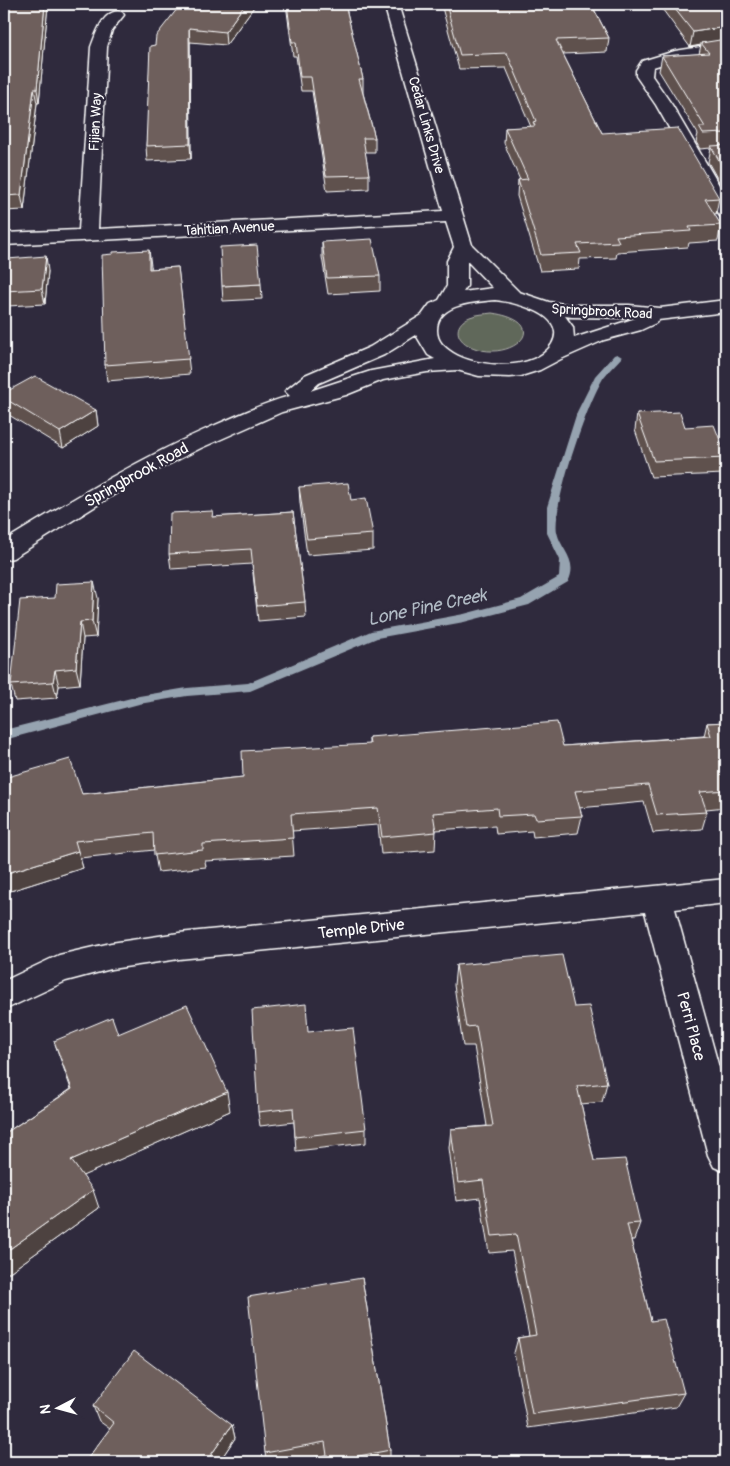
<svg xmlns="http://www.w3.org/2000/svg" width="730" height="1466" font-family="Pangolin,sans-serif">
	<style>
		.green { fill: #61675a; stroke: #b0b3ac }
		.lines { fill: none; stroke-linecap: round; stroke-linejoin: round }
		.stream { fill: #96a3b0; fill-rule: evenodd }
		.minor-casing { stroke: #fff; stroke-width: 3 }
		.minor { fill: #2f2a3d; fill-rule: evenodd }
		.wall { fill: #5f514e; stroke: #fff }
		.shaded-wall { fill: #4d4240; stroke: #fff }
		.building { fill: #6e5e5b; stroke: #fff }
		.labels { text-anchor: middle; stroke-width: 4.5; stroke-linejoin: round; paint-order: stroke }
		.far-street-label { font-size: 14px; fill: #fff; stroke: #2f2a3d }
		.street-label { font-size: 16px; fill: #fff; stroke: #2f2a3d }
		.water-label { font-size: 18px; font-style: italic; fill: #b0bac4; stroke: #2f2a3d }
	</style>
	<rect width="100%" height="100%" fill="#2f2a3d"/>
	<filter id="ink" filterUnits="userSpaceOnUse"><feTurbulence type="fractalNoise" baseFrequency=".02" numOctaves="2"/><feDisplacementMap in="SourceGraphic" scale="10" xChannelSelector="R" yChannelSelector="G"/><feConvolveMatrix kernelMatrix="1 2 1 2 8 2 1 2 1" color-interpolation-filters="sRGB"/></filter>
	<g filter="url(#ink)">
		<!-- green -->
		<path class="green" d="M492,313C559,323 508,367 468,345C454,337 455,323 470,317C477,314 485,314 492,313Z"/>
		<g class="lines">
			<!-- stream -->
			<path class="stream" d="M617,354L622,357C616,364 609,370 604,377C588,401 552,506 557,532C561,551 579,560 568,582L529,605L464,622L377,638L250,691L187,696L139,704L4,740V730L139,696L187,688L248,683L371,631L464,614L521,599L559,577L560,560L547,533V507L577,412L595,376L614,355Z"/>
			<defs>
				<path id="minor" d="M384,4H398L472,245L519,292L549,302L572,305H629L660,308L726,300V312L658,320L656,323L641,330L604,340L561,359L540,370L521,376L510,377L479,376L457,370L427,372L383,380L346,395L282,412L201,448L134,482L13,558L4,560V541C73,499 138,459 213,426C239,415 263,403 290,396L285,391L305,375L370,347L422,315L430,304L439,300L447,286V261L454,247L446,222L4,245V233L79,230L91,47C96,34 104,7 122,12L124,15L112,30L107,47L98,229L443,211ZM467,261L469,263L493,288L463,292L467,286ZM495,300C513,302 569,314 552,344C535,372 476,368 453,353C444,347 437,341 437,330C437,303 476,302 495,300ZM565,316L572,317L636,318L574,338L573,327ZM416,335L428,355L435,359L371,371L310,391L319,383L384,355Z
					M726,43V51L677,60L653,67L652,76L672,105L726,197V217L720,216L717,212L656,105L636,76V70L642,61L675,51Z
					M726,879V903L675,909L726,1093V1172L714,1167L708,1155L645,912L179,959L111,969L66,981L4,1010V981L59,955L111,943L179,933Z"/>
			</defs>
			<!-- minor casing -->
			<use href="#minor" class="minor-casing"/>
			<!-- minor -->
			<use href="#minor" class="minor"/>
		</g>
		<!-- wall -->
		<path class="wall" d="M48,4L39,103H37L24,210L4,211V5Z
			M181,4H256L226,45L190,42L191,159L147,161L146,146L155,45Z
			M286,4H345L363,79V93L375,138V152H365L369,175V189L327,191L312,91H301L296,56H293Z
			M441,4H726V194L708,162L711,148L700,149L696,142L698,134L659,71L662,56L699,54L701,45L690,47L660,6L594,9L609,38L607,52L563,54L602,133L719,198L716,214H714L721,225L718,241L689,243L688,247L617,252L616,258L580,259L579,269L540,271L517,196L518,180H520L504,143L505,128L531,127L506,68L459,69Z
			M322,242L380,276V291L328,294L322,257Z
			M151,266V269L178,267L190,374L107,381L105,365Z
			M48,271L45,304L7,306L4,292V288Z
			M261,284L262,299L223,301L222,286Z
			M4,393L96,410L98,426L63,448L4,412Z
			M637,414L685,427L726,455V463L724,474L651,477L635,430Z
			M299,487L351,500L373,534V550L307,555L300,503Z
			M293,512L305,602L306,617L258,621L252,564L171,569L169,554L213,517Z
			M98,598L96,637L83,638L80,684L59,686L57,698L15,701L11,685Z
			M726,722V807L706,809L707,812L702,829L653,833L644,802L579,808L582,816L578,833L533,837L532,831L496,834L495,826L436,830L435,850L381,854L378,825L292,831L294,856L205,861L206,867L158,872L154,850L80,858L83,868L4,893V806L82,794L243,777L369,744V737L563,746L704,736L707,723Z
			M456,965L574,1007L607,1083L602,1102L581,1104L594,1161L640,1223L634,1240H631L651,1321L684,1393L676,1407L528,1428L514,1353L518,1338L529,1336L512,1251L489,1253L480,1198L456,1201L449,1148L451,1129L487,1126L474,1046H463L454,985Z
			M308,1032L366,1129V1143L296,1151L294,1122L260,1126L258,1112Z
			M118,1034L230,1111L82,1176L99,1208L4,1276V1134L71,1089L54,1041Z
			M362,1278L390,1450V1462H327L326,1455L289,1462H267L265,1453Z
			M93,1406L232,1425L235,1438L219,1462H85L110,1429L99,1421Z"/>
		<!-- shaded-wall -->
		<path class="shaded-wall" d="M45,4H48L39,103L37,89Z
			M245,4H256L226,45L225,32Z
			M726,27V41L701,43V45L690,47L693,32Z
			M189,28L190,42L191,159L190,144Z
			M34,89L37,103L24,210L21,195Z
			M149,250L151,266V284L149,269Z
			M46,256L48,271L45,304L42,289Z
			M96,410L98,426L63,448L60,432Z
			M94,582L98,598L96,637L92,621Z
			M80,622L83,638L80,684L76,668Z
			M55,670L59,686L57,698L53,682Z
			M78,851L83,868L4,893V874Z
			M227,1092L230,1111L78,1178L71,1160Z
			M93,1190L99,1208L4,1276V1253Z
			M232,1425L235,1438L219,1462H206Z"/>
		<!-- building -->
		<path class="building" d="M4,4H45L37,89H34L21,195L4,196Z
			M181,4H245L225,32L189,28L190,144L146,146L150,46L155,45L156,36Z
			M287,4H345L354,41L363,79H359L375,138H363L369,175L326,176L311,77H300L296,42H292Z
			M446,4H591L609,38L556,40L602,133L678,128L719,198L705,199L721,225L689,227L691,231L616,236L619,242L577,244L581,253L541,255L518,180L528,179L505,128L535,126L533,122L536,121L507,53L460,55Z
			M671,4H726V27L693,32Z
			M726,39V133L703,134L699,127H705L662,56L709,53L701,43Z
			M726,145V173L711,146Z
			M372,239L380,276L327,278L322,242Z
			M257,245L261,284L222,286L220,247Z
			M149,250V269L178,267L189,359L105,365L102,255L113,254V252Z
			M46,256L42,289L4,291L7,259Z
			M35,376L96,410L60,432L4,398V393Z
			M680,412L685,427L714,425L726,455V458L654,461L637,414Z
			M348,483L351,500L366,498L373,534L307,539L299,487Z
			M213,511L212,517L293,512L305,602L257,606L251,549L169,554L170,513Z
			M94,582L92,621L80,622L76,668L55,670L53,682L11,685L20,600L55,598L56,584Z
			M557,722L563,746L711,736L707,723L726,722V790L700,792L707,812L657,815L648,785L575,791L582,816L536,819L534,814L498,816L497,808L433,813L436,832L382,837L378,808L291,814L293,838L203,844V850L154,855L153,833L75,841L78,851L4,874V806L7,805L4,796V778L70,759L82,794L243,777L242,751L370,744L369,737Z
			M562,955L574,1007L589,1006L607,1083L577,1086L594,1161L625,1159L640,1223L627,1224L651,1321L664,1319L684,1393L532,1414L518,1338L536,1335L516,1234L492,1236L483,1180L458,1183L451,1129L493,1126L476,1026L466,1027L456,965Z
			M306,1004L308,1032L353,1028L366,1129L295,1137L293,1108L258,1112L252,1010Z
			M187,1005L227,1092L71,1160L93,1190L4,1253V1134L72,1089L54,1041L112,1017L118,1034Z
			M362,1278L390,1450L328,1462L325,1442L265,1453L248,1297Z
			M134,1351L232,1425L206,1462H85L114,1423L93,1406Z"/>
	</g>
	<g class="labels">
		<!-- far-street labels -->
		<g class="far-street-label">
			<text transform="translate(95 122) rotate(-87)" y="5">Fijian Way</text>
			<text transform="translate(427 125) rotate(74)" y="5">Cedar Links Drive</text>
			<text transform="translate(229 228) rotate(-3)" y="5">Tahitian Avenue</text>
			<text transform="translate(602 311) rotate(3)" y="5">Springbrook Road</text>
		</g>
		<!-- street labels -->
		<g class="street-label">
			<text transform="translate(136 474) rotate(-29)" y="6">Springbrook Road</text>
			<text transform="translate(361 928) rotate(-6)" y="6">Temple Drive</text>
			<text transform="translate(692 1026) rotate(75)" y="6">Perri Place</text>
		</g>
		<!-- water labels -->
		<g class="water-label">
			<text transform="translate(427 607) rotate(-12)" y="6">Lone Pine Creek</text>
		</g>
	</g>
	<!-- margin -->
	<rect width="730" height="1466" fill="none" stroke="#2f2a3d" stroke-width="20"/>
	<rect x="10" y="10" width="710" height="1446" fill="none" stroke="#fff" stroke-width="2" filter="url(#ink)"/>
	<!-- north arrow -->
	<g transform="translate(58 1408) rotate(264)" stroke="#2f2a3d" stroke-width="4" paint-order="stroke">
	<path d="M0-4L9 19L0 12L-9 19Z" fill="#ffffff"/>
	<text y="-8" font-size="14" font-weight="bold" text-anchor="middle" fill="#ffffff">N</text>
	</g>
</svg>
